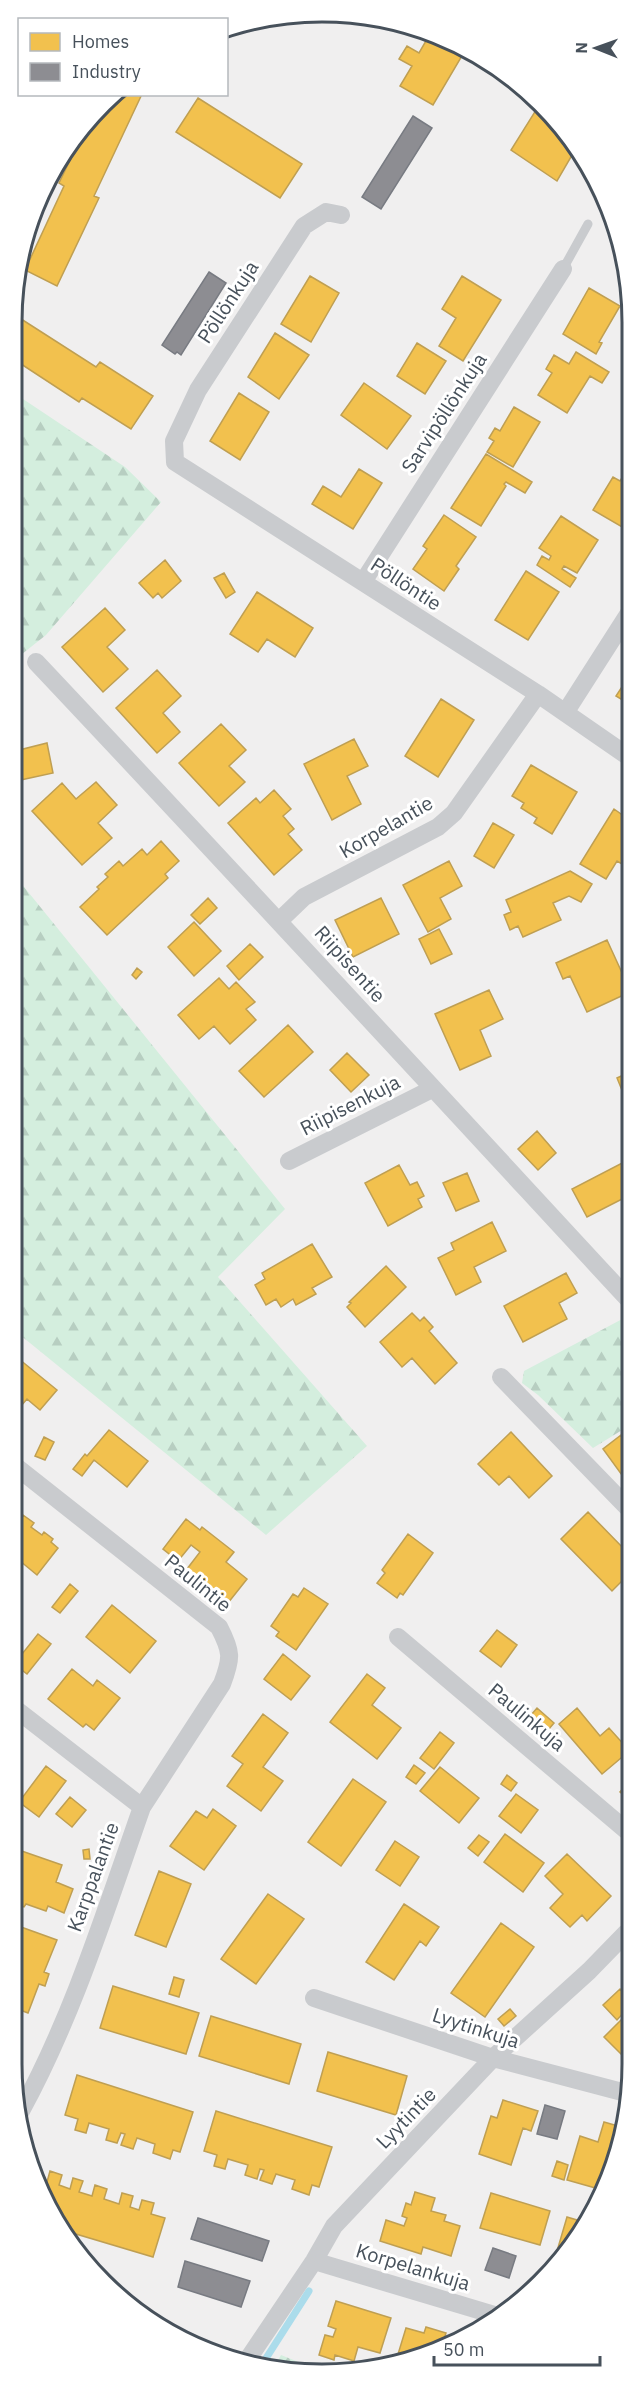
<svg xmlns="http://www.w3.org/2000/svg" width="644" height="2386" font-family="'IBM Plex Sans',sans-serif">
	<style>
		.forest { fill: url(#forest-firs) }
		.homes { fill: #f2c14e; stroke: #bf9f52; stroke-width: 1.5 }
		.industry { fill: #8d8d92; stroke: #787b82; stroke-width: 1.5 }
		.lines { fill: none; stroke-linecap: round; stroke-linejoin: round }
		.stream { stroke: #abdceb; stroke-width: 7 }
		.service { stroke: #c9cbce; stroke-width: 9 }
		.minor { stroke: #c9cbce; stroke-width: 18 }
		.labels { text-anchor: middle; stroke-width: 6; stroke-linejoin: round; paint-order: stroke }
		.street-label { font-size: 20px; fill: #47515b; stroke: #fff }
		.rim { fill: none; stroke: #47515b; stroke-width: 3 }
	</style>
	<defs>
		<pattern id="forest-firs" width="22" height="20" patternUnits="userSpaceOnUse" patternTransform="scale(1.5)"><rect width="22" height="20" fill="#d4eede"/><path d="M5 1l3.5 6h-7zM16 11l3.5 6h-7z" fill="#b7cec1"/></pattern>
	</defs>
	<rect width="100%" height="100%" fill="#f0efef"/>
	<!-- forest -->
	<path class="forest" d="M17,395L125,467L161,502L46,635L17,658Z
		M16,877L285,1209L218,1277L367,1446L266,1535L14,1330Z
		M628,1316L627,1427L593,1448L538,1395L522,1383L524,1371Z
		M281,2355L321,2371L301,2373L275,2366Z"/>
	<!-- homes -->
	<path class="homes" d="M430,34L459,44L466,49L433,105L400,86L412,66L399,59L407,46L419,53Z
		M119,94H142L94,196L99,198L57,286L25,270L64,186L59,183L84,131Z
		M198,98L302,164L280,198L176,132Z
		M541,102L575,150L557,181L511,150Z
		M310,276L339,293L311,342L281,324Z
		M462,276L501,300L463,361L439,346L456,318L442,309Z
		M589,288L620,306L599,342L602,343L596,354L563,334Z
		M18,317L96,367L100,362L153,396L131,429L82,398L79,402L18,362Z
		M275,333L309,355L279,399L248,377Z
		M417,343L446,361L425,394L397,376Z
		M576,352L609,372L602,383L590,376L567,413L538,395L552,373L546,369L554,355L569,364Z
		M364,383L411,416L387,449L341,415Z
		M239,393L269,412L240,460L210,441Z
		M514,407L540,422L513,467L487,452L494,441L489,438L495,428L500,431Z
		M486,454L532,482L525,493L506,482L504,484L506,486L481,526L451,508Z
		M629,467V531L593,510L613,477L620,481Z
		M359,469L382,483L353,529L312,504L323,486L341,497Z
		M444,515L476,537L456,566L459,569L444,591L413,569L427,549L423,546Z
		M561,516L598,540L577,573L564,566L562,569L576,578L570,587L537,565L542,556L549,560L551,556L539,548Z
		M165,560L181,581L162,598L158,593L153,598L139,583Z
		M526,571L559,592L528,640L495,620Z
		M224,573L235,592L226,598L214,578Z
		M257,592L313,628L295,657L267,639L258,652L230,634Z
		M105,608L125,630L107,647L128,669L103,692L62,647Z
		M157,670L181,696L163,713L180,732L157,753L116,708Z
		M629,676V704L616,696Z
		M441,699L474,720L438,777L405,756Z
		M221,724L246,750L229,766L245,782L219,806L179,763Z
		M354,739L368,766L347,776L361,804L332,820L304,764Z
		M16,742L19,750L47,743L53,773L16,781Z
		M531,765L577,792L552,834L534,823L537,818L521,808L524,803L512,796Z
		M96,782L117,805L98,823L112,838L82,865L32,811L62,783L76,799Z
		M274,790L291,809L283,816L294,829L288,834L302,850L274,875L228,823L256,798L260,803Z
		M614,809L628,819V843L625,848L628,853L622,864L617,861L606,879L580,864Z
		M493,823L514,835L494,868L474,856Z
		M161,841L179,861L165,874L168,878L107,935L80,907L99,889L97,887L108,877L105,874L119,861L123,866L142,849L147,855Z
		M449,861L462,886L440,898L451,919L428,932L403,885Z
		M570,871L592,884L581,902L569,896L553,903L561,920L523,937L518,926L510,930L504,915L511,912L506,900Z
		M208,898L217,908L200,924L191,915Z
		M381,898L399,934L353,957L335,920Z
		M194,922L221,951L194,976L168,947Z
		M439,929L452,954L431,964L419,939Z
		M607,940L628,986V993L587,1012L570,976L563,979L556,963Z
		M250,944L263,957L239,980L227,966Z
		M137,968L142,972L136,979L132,975Z
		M219,978L229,989L236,982L255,1002L246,1009L256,1020L230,1044L214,1026L199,1039L178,1015Z
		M489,990L503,1019L480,1030L491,1056L460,1070L435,1014Z
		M288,1025L313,1052L264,1097L239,1071Z
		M347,1053L369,1075L351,1092L330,1070Z
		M628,1073V1105L617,1078Z
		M537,1131L556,1153L538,1170L518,1149Z
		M628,1160V1196L587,1217L572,1189Z
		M399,1165L410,1185L417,1182L424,1196L418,1199L422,1207L388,1226L365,1183Z
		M467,1173L479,1201L456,1211L443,1183Z
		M492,1222L506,1251L474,1267L481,1282L456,1295L438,1258L454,1250L451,1243Z
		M312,1244L332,1277L312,1288L316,1294L296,1305L293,1299L281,1307L276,1299L266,1305L255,1285L265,1279L262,1273Z
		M386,1266L406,1287L365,1327L347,1307L351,1303L349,1302Z
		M566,1273L577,1293L559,1303L567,1319L523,1342L504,1306Z
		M412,1313L420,1321L424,1317L433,1327L429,1331L457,1363L435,1384L412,1358L402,1367L380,1342Z
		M19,1359L57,1390L40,1410L27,1399L14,1414V1364Z
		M109,1430L148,1461L127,1487L94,1460L82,1476L73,1469L85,1454L87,1456Z
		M511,1432L552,1476L529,1498L509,1476L499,1485L478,1464Z
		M621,1435L627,1444V1482L603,1449Z
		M44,1437L54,1442L45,1460L35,1456Z
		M588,1512L627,1552V1576L612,1591L561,1539Z
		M23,1515L34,1523L31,1527L42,1535L44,1532L53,1539L51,1542L58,1548L37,1575L14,1556V1528Z
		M186,1519L200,1530L202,1527L234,1552L226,1562L247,1579L228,1603L187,1569L200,1552L191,1545L178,1561L163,1549Z
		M408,1534L433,1553L403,1595L400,1593L397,1598L377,1583L385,1573L382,1570Z
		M70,1584L78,1591L60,1613L52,1607Z
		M304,1588L328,1604L296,1650L276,1636L279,1632L271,1626L293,1594L298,1597Z
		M112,1605L156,1641L130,1673L86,1637Z
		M497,1630L517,1645L501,1667L480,1651Z
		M38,1634L51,1644L27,1674L14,1664Z
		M283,1654L310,1676L291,1700L264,1679Z
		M72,1669L93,1686L97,1680L120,1698L94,1730L86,1724L83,1727L48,1699Z
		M367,1674L385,1688L372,1705L401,1728L377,1759L330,1722Z
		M537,1708L554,1723L542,1737L525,1722Z
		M577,1708L600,1736L609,1728L627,1748V1753L602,1774L559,1724Z
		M263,1714L288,1733L263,1767L283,1781L261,1811L227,1786L243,1764L232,1756Z
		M440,1732L454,1743L434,1769L420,1758Z
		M414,1765L425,1773L416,1784L406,1777Z
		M46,1766L66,1781L39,1817L19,1802Z
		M440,1767L479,1798L459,1823L420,1791Z
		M507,1775L517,1783L511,1791L501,1784Z
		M353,1779L386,1802L341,1866L308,1842Z
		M627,1784V1798L620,1792Z
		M516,1794L538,1810L521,1833L499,1816Z
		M70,1797L86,1810L72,1827L56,1814Z
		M213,1809L236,1826L204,1870L170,1846L196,1811L207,1818Z
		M505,1834L544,1863L523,1892L484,1862Z
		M479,1835L489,1842L478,1856L468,1848Z
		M395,1841L419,1857L400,1886L376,1870Z
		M13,1848L62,1865L56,1882L73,1889L64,1913L48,1906L46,1911L26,1904L24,1907L13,1904Z
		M89,1849L90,1859H84L83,1850Z
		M567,1854L611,1896L587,1921L582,1915L570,1927L550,1908L563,1894L545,1876Z
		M159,1871L191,1884L166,1947L135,1935Z
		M268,1894L304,1919L256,1984L221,1959Z
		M404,1904L439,1927L426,1946L420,1941L394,1980L366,1962Z
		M501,1923L534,1947L485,2017L451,1993Z
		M21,1927L57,1940L44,1972L49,1974L45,1986L39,1984L28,2013L12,2007V1931L18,1933Z
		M174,1977L184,1980L179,1997L169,1994Z
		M113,1986L199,2013L186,2054L100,2028Z
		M620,1989L626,1996V2010L617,2020L603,2005Z
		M510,2009L516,2016L504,2026L498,2019Z
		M626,2015V2059L604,2037Z
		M211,2016L301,2044L289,2084L199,2056Z
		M328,2052L407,2076L396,2115L317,2091Z
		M77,2075L193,2112L180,2152L173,2150L170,2159L153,2153L155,2144L137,2138L133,2149L121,2145L125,2134L121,2133L117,2143L106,2140L109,2129L89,2123L86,2133L75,2130L78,2119L65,2115Z
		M503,2100L538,2111L531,2131L523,2128L511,2165L479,2154L491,2116L497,2118Z
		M216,2111L332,2147L319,2187L312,2185L309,2195L292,2189L295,2180L276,2174L272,2184L260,2180L264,2170L260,2169L257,2179L245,2175L248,2165L228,2159L225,2169L214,2166L217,2155L204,2151Z
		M604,2122L625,2128L619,2143L613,2141L599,2189L567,2180L580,2136L598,2142Z
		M557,2161L568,2165L564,2180L552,2176Z
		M50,2171L62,2175L59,2185L70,2189L73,2178L83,2181L79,2192L92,2196L95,2185L107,2189L104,2199L119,2204L122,2193L133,2196L130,2207L139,2210L142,2200L154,2203L151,2214L165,2218L153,2257L66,2231L35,2182V2178L47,2182Z
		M415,2192L435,2198L431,2211L446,2215L444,2221L460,2226L451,2256L423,2247L421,2254L380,2241L386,2220L404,2226L407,2218L402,2216L406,2203L411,2205Z
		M491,2193L550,2211L540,2245L480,2228Z
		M567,2217L587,2223L561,2253L557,2251Z
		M336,2301L391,2318L380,2353L358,2347L354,2361L335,2355L334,2360L319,2355L325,2335L333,2337L336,2329L328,2326Z
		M426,2327L446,2333L444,2339L449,2340L403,2363L395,2364L406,2328L424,2333Z"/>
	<!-- industry -->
	<path class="industry" d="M413,116L432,128L381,209L362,197Z
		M209,272L226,283L181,355L177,352L175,354L162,345Z
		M545,2105L565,2111L557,2139L537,2134Z
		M198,2218L269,2241L262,2261L191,2239Z
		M493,2248L516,2256L509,2278L485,2270Z
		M185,2261L250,2281L241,2307L178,2287Z"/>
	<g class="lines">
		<!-- stream -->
		<path class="stream" d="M263,2363L309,2291"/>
		<!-- service -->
		<path class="service" d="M563,269L588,224"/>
		<!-- minor -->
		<path class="minor" d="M341,215L326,212L304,226L198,390L174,441L175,462L538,694L629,757
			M363,582L563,269
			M36,662C235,873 431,1086 628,1299
			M565,713L629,613
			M280,920L304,897L438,827L454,813L538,694
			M289,1161L432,1089
			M501,1377L627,1507
			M14,1465L219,1627C232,1652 232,1658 222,1684L142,1807
			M398,1637L627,1831
			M13,1707L142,1807C106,1909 73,2016 21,2111
			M314,1998L493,2058L626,2093
			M314,2261L498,2316
			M248,2359L314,2261L334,2226L493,2058L589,1971L626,1933"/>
	</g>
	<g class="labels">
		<!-- street labels -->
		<g class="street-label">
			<text transform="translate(228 302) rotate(-57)" y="7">Pöllönkuja</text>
			<text transform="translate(444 413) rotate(-57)" y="7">Sarvipöllönkuja</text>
			<text transform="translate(406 584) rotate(33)" y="7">Pöllöntie</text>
			<text transform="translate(386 827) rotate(-30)" y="7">Korpelantie</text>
			<text transform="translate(350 964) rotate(48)" y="7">Riipisentie</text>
			<text transform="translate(350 1105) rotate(-27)" y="7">Riipisenkuja</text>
			<text transform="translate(198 1583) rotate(39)" y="7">Paulintie</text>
			<text transform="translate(527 1717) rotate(40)" y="7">Paulinkuja</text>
			<text transform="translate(93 1877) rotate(-70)" y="7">Karppalantie</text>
			<text transform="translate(476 2028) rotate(18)" y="7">Lyytinkuja</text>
			<text transform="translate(406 2118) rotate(-46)" y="7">Lyytintie</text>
			<text transform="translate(413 2267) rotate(17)" y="7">Korpelankuja</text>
		</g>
	</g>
	<!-- crop -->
	<path d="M0 0H644V2386H0ZM322 22H322A300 300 0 0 1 622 322V2064A300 300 0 0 1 322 2364H322A300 300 0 0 1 22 2064V322A300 300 0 0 1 322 22Z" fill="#fff" fill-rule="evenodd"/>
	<path class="rim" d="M322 22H322A300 300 0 0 1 622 322V2064A300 300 0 0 1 322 2364H322A300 300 0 0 1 22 2064V322A300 300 0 0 1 322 22Z"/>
	<!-- legend -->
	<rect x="18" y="18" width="210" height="78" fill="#ffffff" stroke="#b5b9bd" stroke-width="1.5"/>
	<rect x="30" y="33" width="30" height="18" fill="#f2c14e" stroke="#b5b9bd" stroke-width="1.5"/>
	<text x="72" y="48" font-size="18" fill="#47515b">Homes</text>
	<rect x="30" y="63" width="30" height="18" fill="#8d8d92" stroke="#b5b9bd" stroke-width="1.5"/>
	<text x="72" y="78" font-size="18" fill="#47515b">Industry</text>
	<!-- north arrow -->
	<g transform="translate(596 48) rotate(271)" stroke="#ffffff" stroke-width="4.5" paint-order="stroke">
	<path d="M0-4.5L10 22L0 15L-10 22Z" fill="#47515b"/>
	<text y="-9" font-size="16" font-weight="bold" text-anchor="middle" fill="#47515b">N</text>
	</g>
	<!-- scale -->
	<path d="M434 2356v9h166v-9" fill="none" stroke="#47515b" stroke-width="3"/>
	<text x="443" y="2356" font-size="18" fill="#47515b" stroke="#ffffff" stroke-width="4.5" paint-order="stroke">50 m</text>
</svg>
